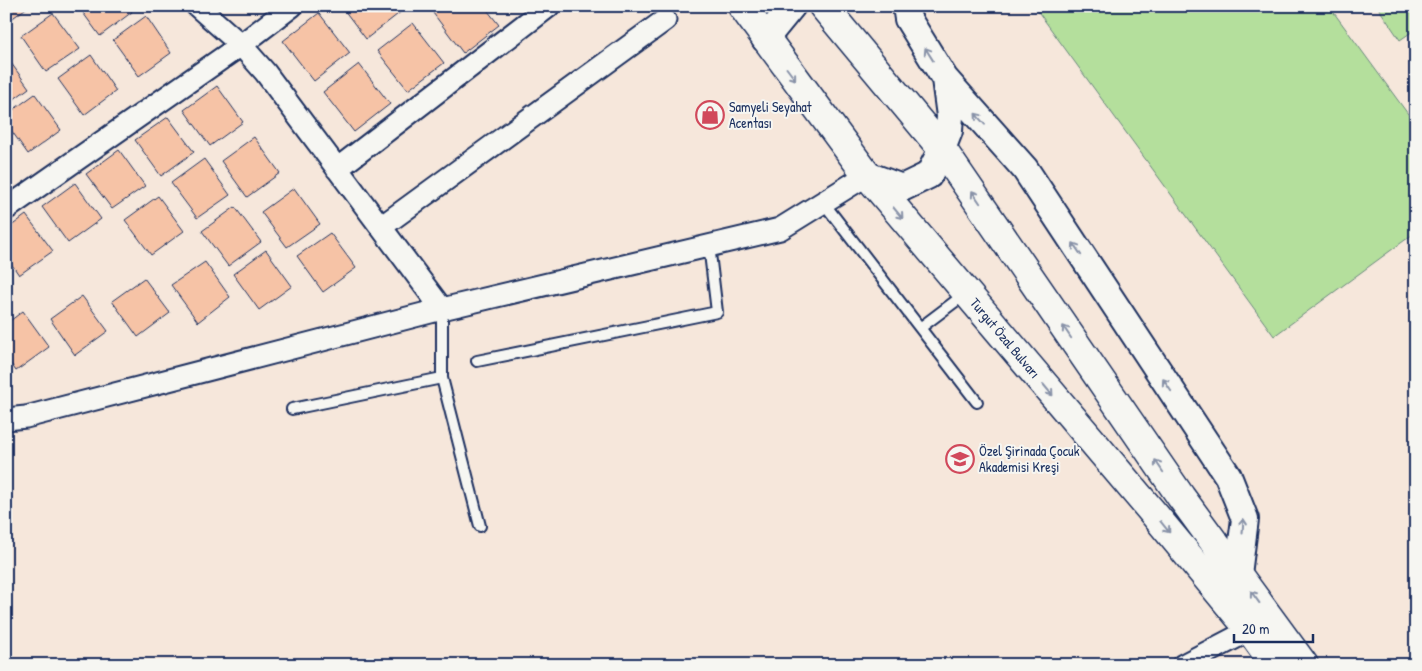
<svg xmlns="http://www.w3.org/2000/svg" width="1422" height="671" font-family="'Patrick Hand',sans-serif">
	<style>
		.green { fill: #b4df9c; stroke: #68877d }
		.building { fill: #f6c3a6; stroke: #1b2f5e }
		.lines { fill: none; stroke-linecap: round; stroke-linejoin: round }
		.service-casing { stroke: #1b2f5e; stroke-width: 14 }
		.minor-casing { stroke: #1b2f5e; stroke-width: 25 }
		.tertiary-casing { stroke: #1b2f5e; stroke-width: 30 }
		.trunk-casing { stroke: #1b2f5e; stroke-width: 31 }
		.service { stroke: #f6f6f2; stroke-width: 10 }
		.minor { stroke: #f6f6f2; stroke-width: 21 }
		.tertiary { stroke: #f6f6f2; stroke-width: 26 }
		.trunk { stroke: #f6f6f2; stroke-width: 28 }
		.oneway { stroke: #8892a8 }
		.labels { text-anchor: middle; stroke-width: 4; stroke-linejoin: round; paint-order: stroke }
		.poi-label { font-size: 14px; fill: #1b2f5e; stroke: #f6f6f2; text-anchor: start }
		.street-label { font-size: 14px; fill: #1b2f5e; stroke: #f6f6f2 }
	</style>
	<rect width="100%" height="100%" fill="#f6e7db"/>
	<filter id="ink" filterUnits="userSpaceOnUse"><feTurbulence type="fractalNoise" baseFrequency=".02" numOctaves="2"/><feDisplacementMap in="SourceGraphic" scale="10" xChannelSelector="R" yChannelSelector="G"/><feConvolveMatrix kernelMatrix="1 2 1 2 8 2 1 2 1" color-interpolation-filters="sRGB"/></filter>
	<g filter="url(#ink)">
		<!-- green -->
		<path class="green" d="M1034,6H1329L1416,125V232L1274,336Z
			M1377,6H1416V29L1400,40Z"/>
		<!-- building -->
		<path class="building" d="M6,6H29L6,23Z
			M78,6H128L132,12L100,36Z
			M341,6H398L402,11L366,39Z
			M441,6H484L499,25L463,53L433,13Z
			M53,13L80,49L46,72L21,36Z
			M319,13L350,53L314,81L283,41Z
			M146,16L171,53L139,76L113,40Z
			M413,23L444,63L408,90L377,51Z
			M91,55L116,91L84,115L58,79Z
			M6,56L29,88L6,105Z
			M359,64L390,104L354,132L323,92Z
			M217,86L243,122L210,146L184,110Z
			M35,94L61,130L28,154L6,123V115Z
			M168,117L194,152L161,176L135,140Z
			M254,137L280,173L247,197L221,161Z
			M119,150L145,186L112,209L86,174Z
			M204,159L230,195L197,218L171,183Z
			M75,183L101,219L68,243L42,207Z
			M294,188L320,224L287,247L261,212Z
			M158,196L184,231L151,255L125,220Z
			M235,207L261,242L228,266L202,231Z
			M26,215L53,251L19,275L6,256V230Z
			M330,233L356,268L323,292L297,256Z
			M266,250L292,286L259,310L233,274Z
			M205,262L230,297L198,322L171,285Z
			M144,278L170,313L138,337L112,301Z
			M82,296L108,331L75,355L50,319Z
			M23,311L49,347L16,371L6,357V324Z"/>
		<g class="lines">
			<defs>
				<path id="service" d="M823,202L977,402
					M442,309V378L480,526
					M920,328L965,294
					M477,361L717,312L709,245
					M292,409L442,378"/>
				<path id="minor" d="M197,6L241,45L265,72L442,309
					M337,169L549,6
					M6,209L241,45L292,6
					M381,227L665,20
					M6,419L26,417L442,309L780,229L867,175
					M1183,665L1250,630"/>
				<path id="tertiary" d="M765,39L792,6
					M945,79L1025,169L1228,476L1245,519L1238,574
					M867,175L902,188L929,175L942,149L949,131L950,116L945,79L908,19L906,6"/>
				<path id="trunk" d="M742,6L867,175L1154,514L1250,630L1275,665
					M823,6L942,149L1181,497L1304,665"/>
			</defs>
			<!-- service casing -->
			<use href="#service" class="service-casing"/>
			<!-- minor casing -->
			<use href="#minor" class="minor-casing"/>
			<!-- tertiary casing -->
			<use href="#tertiary" class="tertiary-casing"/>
			<!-- trunk casing -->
			<use href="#trunk" class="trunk-casing"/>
			<!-- service -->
			<use href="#service" class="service"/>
			<!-- minor -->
			<use href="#minor" class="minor"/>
			<!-- tertiary -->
			<use href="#tertiary" class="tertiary"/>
			<!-- trunk -->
			<use href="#trunk" class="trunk"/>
		</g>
		<!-- one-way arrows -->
		<defs><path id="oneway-shaft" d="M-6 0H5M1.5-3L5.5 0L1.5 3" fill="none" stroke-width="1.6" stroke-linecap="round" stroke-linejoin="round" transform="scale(1.25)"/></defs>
		<g class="oneway">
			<use href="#oneway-shaft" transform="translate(929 54) rotate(-122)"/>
			<use href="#oneway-shaft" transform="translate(791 74) rotate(53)"/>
			<use href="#oneway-shaft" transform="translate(980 119) rotate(-131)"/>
			<use href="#oneway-shaft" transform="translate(976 197) rotate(-124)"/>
			<use href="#oneway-shaft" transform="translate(898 213) rotate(50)"/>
			<use href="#oneway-shaft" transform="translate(1077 249) rotate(-124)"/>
			<use href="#oneway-shaft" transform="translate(1067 332) rotate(-124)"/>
			<use href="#oneway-shaft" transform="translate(1167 385) rotate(-124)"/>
			<use href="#oneway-shaft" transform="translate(1048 390) rotate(50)"/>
			<use href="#oneway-shaft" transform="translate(1159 466) rotate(-124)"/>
			<use href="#oneway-shaft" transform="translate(1243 526) rotate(-86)"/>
			<use href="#oneway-shaft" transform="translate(1165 527) rotate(51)"/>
			<use href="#oneway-shaft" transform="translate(1255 597) rotate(-126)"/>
		</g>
	</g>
	<!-- icons -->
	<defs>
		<symbol id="shop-ring" viewBox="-11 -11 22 22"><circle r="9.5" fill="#f6f6f2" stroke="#d1495b" stroke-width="1.5"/><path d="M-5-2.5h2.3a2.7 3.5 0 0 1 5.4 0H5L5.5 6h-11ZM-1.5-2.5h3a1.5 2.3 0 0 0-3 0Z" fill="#d1495b"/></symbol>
		<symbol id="school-ring" viewBox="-11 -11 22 22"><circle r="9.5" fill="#f6f6f2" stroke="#d1495b" stroke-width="1.5"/><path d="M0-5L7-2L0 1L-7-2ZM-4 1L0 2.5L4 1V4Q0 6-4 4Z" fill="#d1495b"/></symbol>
	</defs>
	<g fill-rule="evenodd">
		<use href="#shop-ring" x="694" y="99" width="32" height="32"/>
		<use href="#school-ring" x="944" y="443" width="32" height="32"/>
	</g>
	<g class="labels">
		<!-- poi labels -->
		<g class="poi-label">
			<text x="729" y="112">Samyeli Seyahat<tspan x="729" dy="16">Acentası</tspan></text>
			<text x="979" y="456">Özel Şirinada Çocuk<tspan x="979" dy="16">Akademisi Kreşi</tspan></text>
		</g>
		<!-- street labels -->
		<g class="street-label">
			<text transform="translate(1005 338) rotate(50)" y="5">Turgut Özal Bulvarı</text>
		</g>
	</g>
	<!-- margin -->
	<rect width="1422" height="671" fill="none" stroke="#f6f6f2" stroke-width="25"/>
	<rect x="12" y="12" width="1397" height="646" fill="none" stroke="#1b2f5e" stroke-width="2" filter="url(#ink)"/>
	<!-- scale -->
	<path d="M1234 634v8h79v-8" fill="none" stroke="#1b2f5e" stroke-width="2.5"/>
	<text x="1242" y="634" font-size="15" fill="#1b2f5e" stroke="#f6f6f2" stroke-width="4" paint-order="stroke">20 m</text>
</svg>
